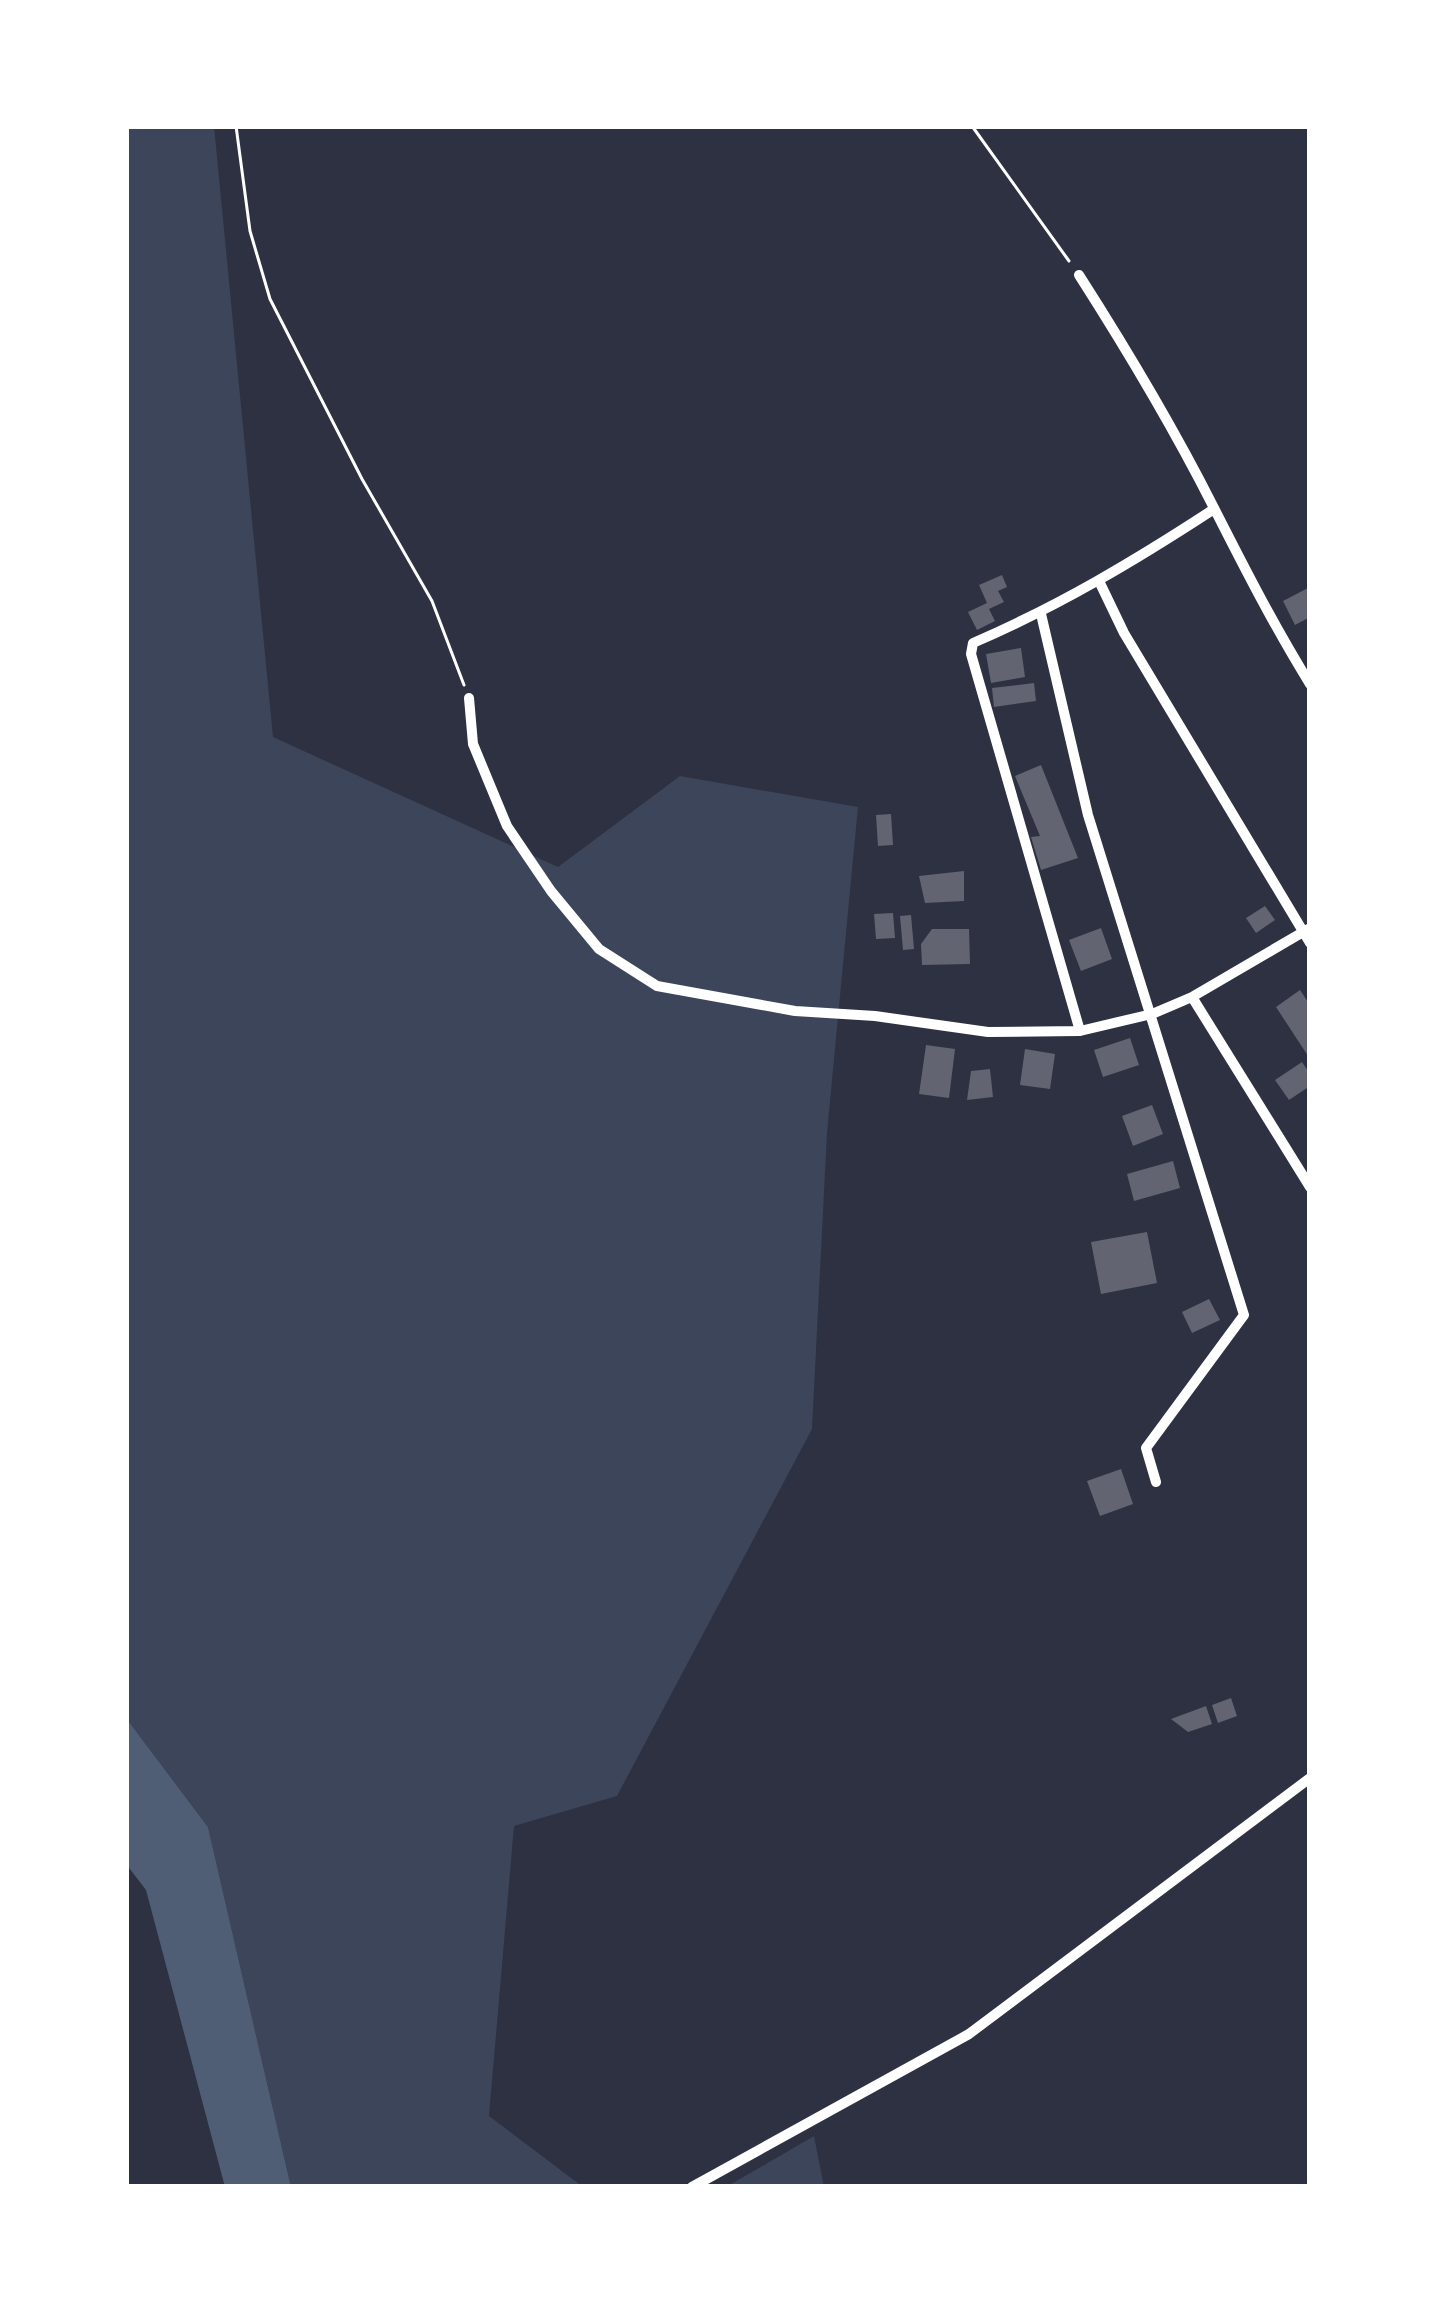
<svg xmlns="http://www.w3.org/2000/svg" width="1436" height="2313" font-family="'Work Sans',sans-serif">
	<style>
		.green { fill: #3c4559 }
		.water { fill: #4f5d75 }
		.building { fill: #626471 }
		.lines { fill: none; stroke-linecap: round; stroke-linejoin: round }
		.path { stroke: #fff; stroke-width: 3 }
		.minor { stroke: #fff; stroke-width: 10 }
	</style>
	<rect width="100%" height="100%" fill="#2d3142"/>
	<!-- green -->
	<path class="green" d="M126,126H214L273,737L558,867L680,776L858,807L827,1133L812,1429L617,1796L514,1826L489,2116L583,2187H291L208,1827L126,1718Z
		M814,2136L824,2187H726Z"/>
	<!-- water -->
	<path class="water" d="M126,1718L208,1827L291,2187H225L146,1890L126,1864Z"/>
	<!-- building -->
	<path class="building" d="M1002,575L1007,587L998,591L1004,602L989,609L995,621L977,630L968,612L987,603L979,585Z
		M1308,588L1310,617L1295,625L1283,601Z
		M1021,648L1025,677L991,683L986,654Z
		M1034,683L1036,701L994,707L992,688Z
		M1041,765L1078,858L1041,870L1031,837L1040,836L1015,776Z
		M891,814L893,845L878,846L876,815Z
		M964,871V901L925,903L919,876Z
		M1265,906L1275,920L1256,933L1246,918Z
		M893,913L895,938L876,939L874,914Z
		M911,915L914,949L903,950L900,916Z
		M1101,928L1112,959L1081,971L1069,940Z
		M932,929H969L970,964L922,965L921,944Z
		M1300,990L1310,1005V1059L1276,1007Z
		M1130,1038L1139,1065L1103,1077L1094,1050Z
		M926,1045L955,1049L949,1098L919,1094Z
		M1025,1049L1055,1054L1050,1089L1020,1085Z
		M1302,1062L1310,1074V1086L1289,1100L1275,1080Z
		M990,1069L993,1097L967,1100L971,1071Z
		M1152,1105L1163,1134L1133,1146L1122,1116Z
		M1173,1161L1180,1188L1134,1201L1127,1174Z
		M1147,1232L1157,1283L1101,1294L1091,1242Z
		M1209,1299L1220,1320L1192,1333L1182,1312Z
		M1121,1469L1133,1504L1100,1516L1087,1481Z
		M1231,1698L1237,1716L1218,1723L1212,1705Z
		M1206,1706L1212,1724L1188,1732L1171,1719Z"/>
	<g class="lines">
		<!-- path -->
		<path class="path" d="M236,126L250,231L270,299L362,479L432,601L464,685
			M972,126L1069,261"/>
		<!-- minor -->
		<path class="minor" d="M1079,275C1127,350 1173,427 1213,506C1244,567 1274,626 1310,684
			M1099,581L1124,633L1310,943
			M1041,614L1088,815L1244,1315L1146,1448L1156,1482
			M469,698L473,744L507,826L551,891L599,949L657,986L795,1011L875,1016L988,1032L1080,1031L1152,1014L1192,997L1310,928
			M1192,997L1310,1187
			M1080,1031L971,654L973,643C1059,606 1136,560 1214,509
			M692,2187L969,2034L1310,1778"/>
	</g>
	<!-- border -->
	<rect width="1436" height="2313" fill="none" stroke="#ffffff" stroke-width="258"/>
</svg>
